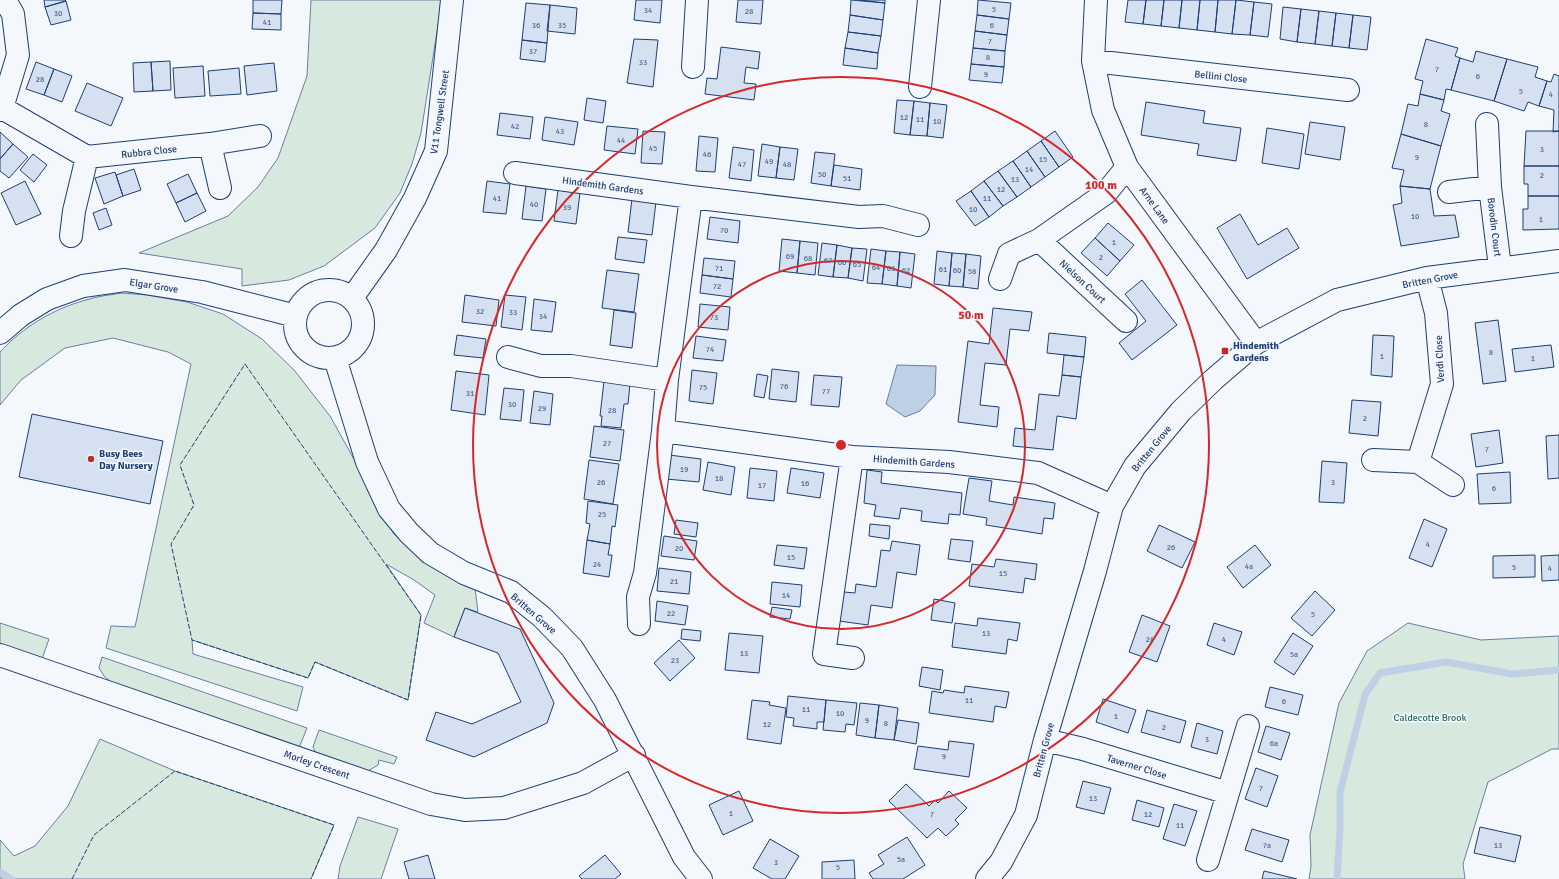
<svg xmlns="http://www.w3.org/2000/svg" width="1559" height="879" font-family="Signika,sans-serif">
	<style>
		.green { fill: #d7e8df; stroke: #687fa3 }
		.water { fill: #bed0e5; stroke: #687fa3 }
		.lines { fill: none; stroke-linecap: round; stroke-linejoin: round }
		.stream { stroke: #bed0e5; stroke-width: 7 }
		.building { fill: #d5e0f0; stroke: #1d3f73 }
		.minor-casing { stroke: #1d3f73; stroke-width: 24 }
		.minor { stroke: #f4f7fb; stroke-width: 22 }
		.fence { stroke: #1d3f73; stroke-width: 1; stroke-dasharray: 5 2; stroke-linecap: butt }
		.ring { fill: none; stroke: #d62828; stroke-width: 2 }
		.poi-dot { fill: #c62828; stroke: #f4f7fb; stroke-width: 1.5 }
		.labels { text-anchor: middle; stroke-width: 3; stroke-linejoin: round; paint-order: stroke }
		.number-label { font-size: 8px; fill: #4b6792 }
		.street-label { font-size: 10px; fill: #1d3f73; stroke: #f4f7fb }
		.poi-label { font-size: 10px; font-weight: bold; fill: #1d3f73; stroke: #f4f7fb; text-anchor: start }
		.park-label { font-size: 10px; fill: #2c6c60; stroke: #f4f7fb }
		.centre { fill: #d62828; stroke: #f4f7fb; stroke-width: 2 }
		.ring-label { font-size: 12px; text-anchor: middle; font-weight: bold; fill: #d62828; stroke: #f4f7fb; stroke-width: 3; stroke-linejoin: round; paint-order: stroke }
	</style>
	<rect width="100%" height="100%" fill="#f4f7fb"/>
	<!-- green -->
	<path class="green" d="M311,0H442L421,133L412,164L400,193L375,228L324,266L289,280L242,286V269L139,253L228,216L258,187L278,158L307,76Z
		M122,293L147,295L187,302L223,314L262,339L294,370L330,416L355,461L369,493L394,534L416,554L475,588L478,612L465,608L454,637L424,623L435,595L414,580L386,564L421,615L408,700L315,662L308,678L192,640L193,654L303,687L297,711L106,648L111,626L135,627L191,364L168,352L113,338L65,348L21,380L0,405V352C23,327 53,309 86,300C98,296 110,295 122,293Z
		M0,623L49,639L42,659L0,646Z
		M1408,623L1481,640L1559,636V749H1552L1488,782L1463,864L1465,879H1309L1311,866L1310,835L1339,703L1367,651Z
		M102,657L307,728L299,748L111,682L104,676L99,668Z
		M319,730L397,757L394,764L379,760L378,765L368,771L316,754L313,747Z
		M100,739L175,771L334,825L311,879H0V840L14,856L35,846L68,806Z
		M358,817L398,829L381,879H338L340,866Z"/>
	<!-- water -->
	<path class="water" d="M897,365L936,366L935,395L920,411L905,417L886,404Z"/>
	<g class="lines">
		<!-- stream -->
		<path class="stream" d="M0,872L11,879
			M1337,879L1340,828V792L1365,695L1380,673L1446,662L1512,674L1559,670"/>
	</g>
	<!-- building -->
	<path class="building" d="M44,0H65L66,1L45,7Z
		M253,0H282L281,14L253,13Z
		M636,0H662L660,23L634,20Z
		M738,0H763L761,24L736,22Z
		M851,0L885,3L883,20L850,15Z
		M859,0H885V3Z
		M978,0L1011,3L1009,19L977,15Z
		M1128,0H1146L1143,24L1125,22Z
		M1146,0H1164L1161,26L1143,24Z
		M1164,0H1182L1179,28L1161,26Z
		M1182,0H1200L1197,30L1179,28Z
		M1200,0H1218L1215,32L1197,30Z
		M1218,0H1236L1232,34L1215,32Z
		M1236,0L1254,2L1250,35L1232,34Z
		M66,1L71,20L51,25L45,7Z
		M1254,2L1272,4L1268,37L1250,35Z
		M526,3L550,5L547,43L522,40Z
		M550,5L577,8L575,34L547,31Z
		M1283,7L1301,9L1297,42L1280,39Z
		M1301,9L1319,11L1315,44L1297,42Z
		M1319,11L1336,13L1332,46L1315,44Z
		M253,13L281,14V30L252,29Z
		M1336,13L1353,15L1349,48L1332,46Z
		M850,15L883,20L881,36L848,32Z
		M977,15L1009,19L1007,35L975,31Z
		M1353,15L1371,17L1367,50L1349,48Z
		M975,31L1007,35L1005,51L973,48Z
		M848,32L881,36L878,53L845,48Z
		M634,39L658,40L653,87L627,83Z
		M1426,39L1458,48L1455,56L1460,58L1451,90L1446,89L1444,100L1420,94L1423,81L1415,79Z
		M522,40L547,43L545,62L520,59Z
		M721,47L760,52L758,69L746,67L744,83L756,84L754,100L705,94L707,78L717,79Z
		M845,48L878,53L877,69L843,65Z
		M973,48L1005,51L1004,67L971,64Z
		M1476,51L1507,59L1494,101L1451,90L1460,58L1473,62Z
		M1507,59L1538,67L1535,77L1547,81L1539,106L1528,102L1524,111L1494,101Z
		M170,61L171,90L153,91L151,62Z
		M36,62L54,69L44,95L26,89Z
		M151,62L153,91L134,92L133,63Z
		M274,63L277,91L247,95L244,66Z
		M971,64L1004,67L1002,83L969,80Z
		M203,66L205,96L175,98L173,68Z
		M239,68L241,94L210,96L208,71Z
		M54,69L72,76L62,102L44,95Z
		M1554,74L1559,76V131L1553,132L1554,110L1539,106L1547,81L1551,82Z
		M87,83L123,98L111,126L75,111Z
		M1420,94L1444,100L1441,111L1450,114L1441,146L1401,134L1408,104L1418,106Z
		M587,98L606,101L603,123L584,120Z
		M897,100L914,101L910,135L894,133Z
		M914,101L930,103L927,136L910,135Z
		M1146,102L1205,111L1203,123L1241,128L1236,161L1197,155L1199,144L1141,135Z
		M930,103L947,105L943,138L927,136Z
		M500,113L533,117L530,139L497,135Z
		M545,117L578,122L574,145L542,140Z
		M1310,122L1345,127L1340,160L1305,154Z
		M607,126L638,129L635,154L604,150Z
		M1267,128L1304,134L1299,169L1262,163Z
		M643,131L665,132L662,164L641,163Z
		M1055,131L1073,157L1059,167L1041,141Z
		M1526,131H1559V166H1524Z
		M0,132L13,144L0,159Z
		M1401,134L1441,146L1430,189L1400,186L1404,170L1392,168Z
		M699,136L718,138L715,172L696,171Z
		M1041,141L1059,167L1045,177L1027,151Z
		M13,144L28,157L9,178L0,171V159Z
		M762,144L780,147L776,178L758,176Z
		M733,147L754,150L751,181L729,178Z
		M780,147L798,149L794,180L776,178Z
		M1027,151L1045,177L1031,187L1013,161Z
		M815,152L835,154L831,186L811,183Z
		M33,154L47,165L34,182L20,170Z
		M1013,161L1031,187L1017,197L998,171Z
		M834,165L862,169L860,190L831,186Z
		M1524,166H1559V196H1528V184H1524Z
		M134,169L141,190L123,196L116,175Z
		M998,171L1017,197L1003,206L984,181Z
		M115,172L123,196L104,204L95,178Z
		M188,174L197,193L176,203L167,184Z
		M25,181L41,214L16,225L1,193Z
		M487,181L510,184L506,214L483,212Z
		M984,181L1003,206L989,217L971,191Z
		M526,186L546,189L542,221L522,219Z
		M1400,186L1430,189L1434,216L1455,215L1459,237L1401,246L1393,205L1402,203Z
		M558,190L580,193L576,224L554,221Z
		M971,191L989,217L975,226L956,201Z
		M197,193L206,211L185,222L176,203Z
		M1528,196H1559V229L1523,230V209H1528Z
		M632,199L656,202L652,235L628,232Z
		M106,208L112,225L99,230L93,213Z
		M1240,214L1258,245L1287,228L1299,248L1247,279L1217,228Z
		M710,217L740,221L738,243L707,239Z
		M1108,223L1134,245L1120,261L1095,238Z
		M618,237L647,240L644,263L615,259Z
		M1095,238L1120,261L1107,276L1081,253Z
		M782,239L800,241L797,273L779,271Z
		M800,241L818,243L815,275L797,273Z
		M822,243L837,245L833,277L818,275Z
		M837,245L852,248L848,278L833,277Z
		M852,248L867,249L863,281L848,278Z
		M871,249L886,251L882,284L867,283Z
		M886,251L900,252L897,286L882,284Z
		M937,251L952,253L949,286L934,284Z
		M900,252L915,254L911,288L897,286Z
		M952,253L966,254L963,287L949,286Z
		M966,254L981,256L978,289L963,287Z
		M704,258L735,261L733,279L702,275Z
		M607,270L639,274L634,312L602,308Z
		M702,275L733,279L731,297L700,293Z
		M1142,280L1177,325L1132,360L1119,343L1146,321L1125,294Z
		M465,295L499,300L496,326L462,322Z
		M505,295L526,297L522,330L501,327Z
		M534,299L556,302L552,332L531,330Z
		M700,304L730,307L728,330L698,327Z
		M993,308L1032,312L1029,331L1010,329L1006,365L985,363L980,405L999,407L997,427L958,422L968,341L989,344Z
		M614,310L636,313L632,348L610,345Z
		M1498,320L1506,381L1483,384L1475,323Z
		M1049,333L1086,337L1084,357L1047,353Z
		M457,335L486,339L483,358L454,355Z
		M1373,335L1394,336L1392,377L1371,375Z
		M696,336L726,340L723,361L693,358Z
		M1551,345L1554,367L1515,372L1512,349Z
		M1064,355L1084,357L1081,377L1062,375Z
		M772,369L799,372L796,402L769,399Z
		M692,370L717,373L713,404L689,401Z
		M456,371L489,375L485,415L451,410Z
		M757,374L768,376L764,398L754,396Z
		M814,375L842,377L839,407L811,405Z
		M1062,375L1081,377L1076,419L1057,416L1053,450L1013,446L1015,428L1035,430L1039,394L1059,396Z
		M604,381L630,384L628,404H624L621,428L601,426L602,416H600Z
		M504,388L524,390L521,421L500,419Z
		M534,391L553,394L550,425L530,423Z
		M1352,400L1381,402L1378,436L1349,433Z
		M32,414L163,441L150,504L19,477Z
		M594,426L624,430L620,461L590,457Z
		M1499,430L1503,463L1476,467L1471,434Z
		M1559,435V478L1548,479L1546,436Z
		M669,455L701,459L699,482L666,479Z
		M589,460L619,464L613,504L584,499Z
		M1322,461L1347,463L1344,503L1319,502Z
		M708,462L735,467L731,495L703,490Z
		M750,468L777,471L774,501L747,498Z
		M791,468L824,473L820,498L787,493Z
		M867,470L882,472L881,483L962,493L960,515L949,514L948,524L921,521L922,511L901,508L899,519L874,516L876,505L864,503Z
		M1510,472L1511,503L1479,504L1477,474Z
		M969,478L992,481L989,501L1013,505L1014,497L1055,503L1053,519L1044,518L1042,534L986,525L987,518L963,514Z
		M588,501L618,505L615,527L612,526L610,544L587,540L590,524L586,523Z
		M1424,519L1447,529L1432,567L1409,558Z
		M676,520L698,523L696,537L674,534Z
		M870,524L890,526L889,539L869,536Z
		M1159,525L1195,542L1182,568L1147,551Z
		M664,536L697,541L694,560L661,556Z
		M951,539L973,541L970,562L948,559Z
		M587,540L610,544L608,555H612L609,577L583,573Z
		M892,541L920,545L916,575L897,572L892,608L871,605L868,625L839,621L844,592L855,593L856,584L876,587L881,550L890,551Z
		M777,545L807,548L804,569L774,565Z
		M1255,545L1271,565L1243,588L1227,567Z
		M1535,555V577L1493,578V556Z
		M1559,555V580L1542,581L1541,556Z
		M996,559L1037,564L1035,580L1025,578L1023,593L969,586L972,564L994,567Z
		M659,568L691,572L689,594L657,591Z
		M772,582L802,585L800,607L770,604Z
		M1315,591L1335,610L1312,636L1291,618Z
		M934,599L955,603L952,623L931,620Z
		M657,601L688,606L685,625L655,621Z
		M772,607L792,610L790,619L770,617Z
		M465,608L520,629L554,703L547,723L474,757L426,740L436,712L472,724L521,702L498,653L454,637Z
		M1142,615L1170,626L1157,662L1129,652Z
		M978,618L1020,623L1017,641L1008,639L1006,654L952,647L955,623L977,626Z
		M1214,623L1242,632L1234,655L1207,645Z
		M682,629L701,631L700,641L681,639Z
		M729,633L763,636L759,673L725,670Z
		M1293,633L1313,646L1294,675L1274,662Z
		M679,640L695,658L670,681L654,663Z
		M922,667L943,670L940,690L919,686Z
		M965,686L1009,692L1006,708L995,706L993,722L929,713L932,691L943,693L944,690L964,693Z
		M1270,687L1303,695L1298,715L1265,707Z
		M788,696L826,700L824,722H817V729L793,726L794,718L786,717Z
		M1103,699L1136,710L1128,733L1096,722Z
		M752,700L770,702L769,705L786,708L781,744L747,739Z
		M826,700L857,703L854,725L846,724L845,732L823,730Z
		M860,703L879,705L875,738L856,735Z
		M879,705L898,708L894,740L875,738Z
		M1147,710L1186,721L1180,743L1141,732Z
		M898,720L919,723L916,744L894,740Z
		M1197,723L1223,731L1217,754L1191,747Z
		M1266,726L1290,733L1281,760L1258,752Z
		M949,741L974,744L969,777L914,769L918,746L948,750Z
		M1256,768L1278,776L1267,807L1245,799Z
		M1083,781L1111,788L1104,814L1076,807Z
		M906,784L929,806L935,800L938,803L949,791L967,808L955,820L959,824L946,836L938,828L927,838L889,801Z
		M739,791L753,821L723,835L709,805Z
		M1137,800L1164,808L1159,827L1132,820Z
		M1174,804L1197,811L1185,846L1163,839Z
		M1480,827L1521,836L1515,862L1474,853Z
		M1252,829L1289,840L1282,862L1245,850Z
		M907,837L925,865L903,879H873L869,873L884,864L878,855Z
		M770,839L799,856L785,879H772L753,868Z
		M428,855L435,879H409L404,862Z
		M605,855L621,874L615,879H582L579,876Z
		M854,860L855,879H822V862Z
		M1264,871L1297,879H1262Z"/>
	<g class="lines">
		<defs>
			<path id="minor" d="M1096,0L1093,61L1103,110L1127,167L1256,343
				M1093,61L1348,90
				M693,67L697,0
				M920,87L929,0
				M2,108L87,157L210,144L260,136
				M0,110L2,108L18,55L13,14L5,0
				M1487,124L1490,187L1500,267
				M210,144L220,188
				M515,173L691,197L859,217L883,216L918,225
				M1449,192L1490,187
				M691,197L667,380L663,431L852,457L949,462L1038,473L1112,506
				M71,236L74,211L87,157
				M1039,240L1126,321
				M1000,279L1009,254L1039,240L1106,193L1127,167
				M295 324a34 34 0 1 1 68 0a34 34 0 1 1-68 0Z
				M352,298L386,250L415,198L436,151L452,0
				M0,333L21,315L47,299L83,286L125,280L202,292L296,316
				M508,357L541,366H571L667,380
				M335,358L367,462L389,509L409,533L430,553L464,573L511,592L542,617L572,648L605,700L684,857L701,879
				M852,457L824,654L853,658
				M1373,460L1418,462L1453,485
				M1418,462L1442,384L1436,313L1427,278
				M639,624L638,597L645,573L663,431
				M0,655L431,804L465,810L504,808L583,783L634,755
				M1045,740L1083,749L1228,793
				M1208,860L1248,726
				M987,879L1001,862L1026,815L1045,740L1095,571L1112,506L1135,466L1181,411L1213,380L1256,343L1337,300L1427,278L1559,261"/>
		</defs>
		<!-- minor casing -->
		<use href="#minor" class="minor-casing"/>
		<!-- minor -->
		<use href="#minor" class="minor"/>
		<!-- fence -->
		<path class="fence" d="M245,364L421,615L408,700L315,662L308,678L192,640L171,544L194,505L180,465Z
			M72,879L94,835L175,771L334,825L311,879"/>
	</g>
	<!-- distance rings -->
	<g class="ring">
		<circle cx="841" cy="445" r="184"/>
		<circle cx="841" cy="445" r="368"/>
	</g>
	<!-- markers -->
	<g class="poi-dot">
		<rect x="1221" y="347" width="8" height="8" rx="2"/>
		<circle cx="91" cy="459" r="4"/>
	</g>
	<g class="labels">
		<!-- number labels -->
		<g class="number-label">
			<text x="994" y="12">5</text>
			<text x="648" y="13">34</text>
			<text x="749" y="14">28</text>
			<text x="58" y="16">30</text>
			<text x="267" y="25">41</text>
			<text x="536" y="28">36</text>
			<text x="562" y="28">35</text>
			<text x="992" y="28">6</text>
			<text x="990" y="44">7</text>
			<text x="533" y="54">37</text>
			<text x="988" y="60">8</text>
			<text x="643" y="65">33</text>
			<text x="1437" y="72">7</text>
			<text x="986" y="77">9</text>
			<text x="1478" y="79">6</text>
			<text x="40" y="82">28</text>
			<text x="1521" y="94">5</text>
			<text x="1551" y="97">4</text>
			<text x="904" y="120">12</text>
			<text x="920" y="122">11</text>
			<text x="937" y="124">10</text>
			<text x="1426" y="127">8</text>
			<text x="515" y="129">42</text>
			<text x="560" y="134">43</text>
			<text x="621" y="143">44</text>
			<text x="653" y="151">45</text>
			<text x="1542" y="152">3</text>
			<text x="707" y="157">46</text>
			<text x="1417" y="160">9</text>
			<text x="1043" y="162">15</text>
			<text x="769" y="164">49</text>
			<text x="742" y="167">47</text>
			<text x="787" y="167">48</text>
			<text x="1029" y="172">14</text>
			<text x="822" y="177">50</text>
			<text x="1542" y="178">2</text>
			<text x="847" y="181">51</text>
			<text x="1015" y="182">13</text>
			<text x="1001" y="192">12</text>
			<text x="497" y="201">41</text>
			<text x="987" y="201">11</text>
			<text x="534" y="207">40</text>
			<text x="567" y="210">39</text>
			<text x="973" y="212">10</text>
			<text x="1415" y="219">10</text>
			<text x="1541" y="222">1</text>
			<text x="724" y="233">70</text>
			<text x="1114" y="245">1</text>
			<text x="790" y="259">69</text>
			<text x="1101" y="260">2</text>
			<text x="808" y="261">68</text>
			<text x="828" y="263">67</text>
			<text x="842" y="265">66</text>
			<text x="857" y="267">65</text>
			<text x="876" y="270">64</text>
			<text x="719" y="271">71</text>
			<text x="891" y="271">63</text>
			<text x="943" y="272">61</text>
			<text x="906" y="273">62</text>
			<text x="957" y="273">60</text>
			<text x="972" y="274">58</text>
			<text x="717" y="289">72</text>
			<text x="480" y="314">32</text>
			<text x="513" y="315">33</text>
			<text x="543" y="319">34</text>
			<text x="714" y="320">73</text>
			<text x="710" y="352">74</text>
			<text x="1491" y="355">8</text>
			<text x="1382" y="359">1</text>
			<text x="1533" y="361">1</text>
			<text x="784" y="389">76</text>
			<text x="703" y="390">75</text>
			<text x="826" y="394">77</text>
			<text x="470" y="396">31</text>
			<text x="512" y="407">30</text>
			<text x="542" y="411">29</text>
			<text x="612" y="413">28</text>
			<text x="1365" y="421">2</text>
			<text x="607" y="446">27</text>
			<text x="1487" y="452">7</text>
			<text x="684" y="472">19</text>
			<text x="719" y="481">18</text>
			<text x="601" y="485">26</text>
			<text x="1333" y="485">3</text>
			<text x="805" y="486">16</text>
			<text x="762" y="488">17</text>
			<text x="1494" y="491">6</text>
			<text x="602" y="517">25</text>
			<text x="1428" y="547">4</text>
			<text x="1171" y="550">26</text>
			<text x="679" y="551">20</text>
			<text x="791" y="560">15</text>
			<text x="597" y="567">24</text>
			<text x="1249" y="569">4a</text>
			<text x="1514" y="570">5</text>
			<text x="1550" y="571">4</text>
			<text x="1003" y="576">15</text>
			<text x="674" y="584">21</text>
			<text x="786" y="598">14</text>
			<text x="671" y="616">22</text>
			<text x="1313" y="617">5</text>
			<text x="986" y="636">13</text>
			<text x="1150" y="642">24</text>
			<text x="1224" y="642">4</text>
			<text x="744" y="656">13</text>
			<text x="1294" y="657">5a</text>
			<text x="675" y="663">23</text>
			<text x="969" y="703">11</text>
			<text x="1284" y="704">6</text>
			<text x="806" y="712">11</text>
			<text x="840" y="716">10</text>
			<text x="1116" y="719">1</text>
			<text x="867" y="723">9</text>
			<text x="886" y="726">8</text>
			<text x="767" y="727">12</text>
			<text x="1164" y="730">2</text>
			<text x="1207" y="742">3</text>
			<text x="1274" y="746">6a</text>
			<text x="944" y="759">9</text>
			<text x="1261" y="791">7</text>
			<text x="1093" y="801">13</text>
			<text x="731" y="816">1</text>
			<text x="932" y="817">7</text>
			<text x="1148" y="817">12</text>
			<text x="1180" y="828">11</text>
			<text x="1267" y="848">7a</text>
			<text x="1498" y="848">13</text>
			<text x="901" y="862">5a</text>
			<text x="776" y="865">3</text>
			<text x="838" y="870">5</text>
		</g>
		<!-- street labels -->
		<g class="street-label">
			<text transform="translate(1221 76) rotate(6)" y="4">Bellini Close</text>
			<text transform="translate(439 112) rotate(-82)" y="4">V11 Tongwell Street</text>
			<text transform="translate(149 151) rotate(-6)" y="4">Rubbra Close</text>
			<text transform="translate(603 185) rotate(8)" y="4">Hindemith Gardens</text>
			<text transform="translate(1155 205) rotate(54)" y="4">Arne Lane</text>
			<text transform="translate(1495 227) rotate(83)" y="4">Borodin Court</text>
			<text transform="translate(1430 279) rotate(-11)" y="4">Britten Grove</text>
			<text transform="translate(1083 281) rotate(43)" y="4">Nielson Court</text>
			<text transform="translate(154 285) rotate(9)" y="4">Elgar Grove</text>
			<text transform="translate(1439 359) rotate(-93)" y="4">Verdi Close</text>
			<text transform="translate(1151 448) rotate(-51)" y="4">Britten Grove</text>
			<text transform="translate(914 461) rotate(4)" y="4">Hindemith Gardens</text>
			<text transform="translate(534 613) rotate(41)" y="4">Britten Grove</text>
			<text transform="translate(1043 750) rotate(-75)" y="4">Britten Grove</text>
			<text transform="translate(317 764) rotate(19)" y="4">Morley Crescent</text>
			<text transform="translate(1137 766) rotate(17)" y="4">Taverner Close</text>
		</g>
		<!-- poi labels -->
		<g class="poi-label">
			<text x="1233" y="349">Hindemith<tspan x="1233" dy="12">Gardens</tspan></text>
			<text x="99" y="457">Busy Bees<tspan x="99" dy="12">Day Nursery</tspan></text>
		</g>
		<!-- park labels -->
		<g class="park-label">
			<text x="1430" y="721">Caldecotte Brook</text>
		</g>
	</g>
	<circle cx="841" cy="445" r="6" class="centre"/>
	<g class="ring-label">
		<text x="1101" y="189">100 m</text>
		<text x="971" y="319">50 m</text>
	</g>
</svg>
